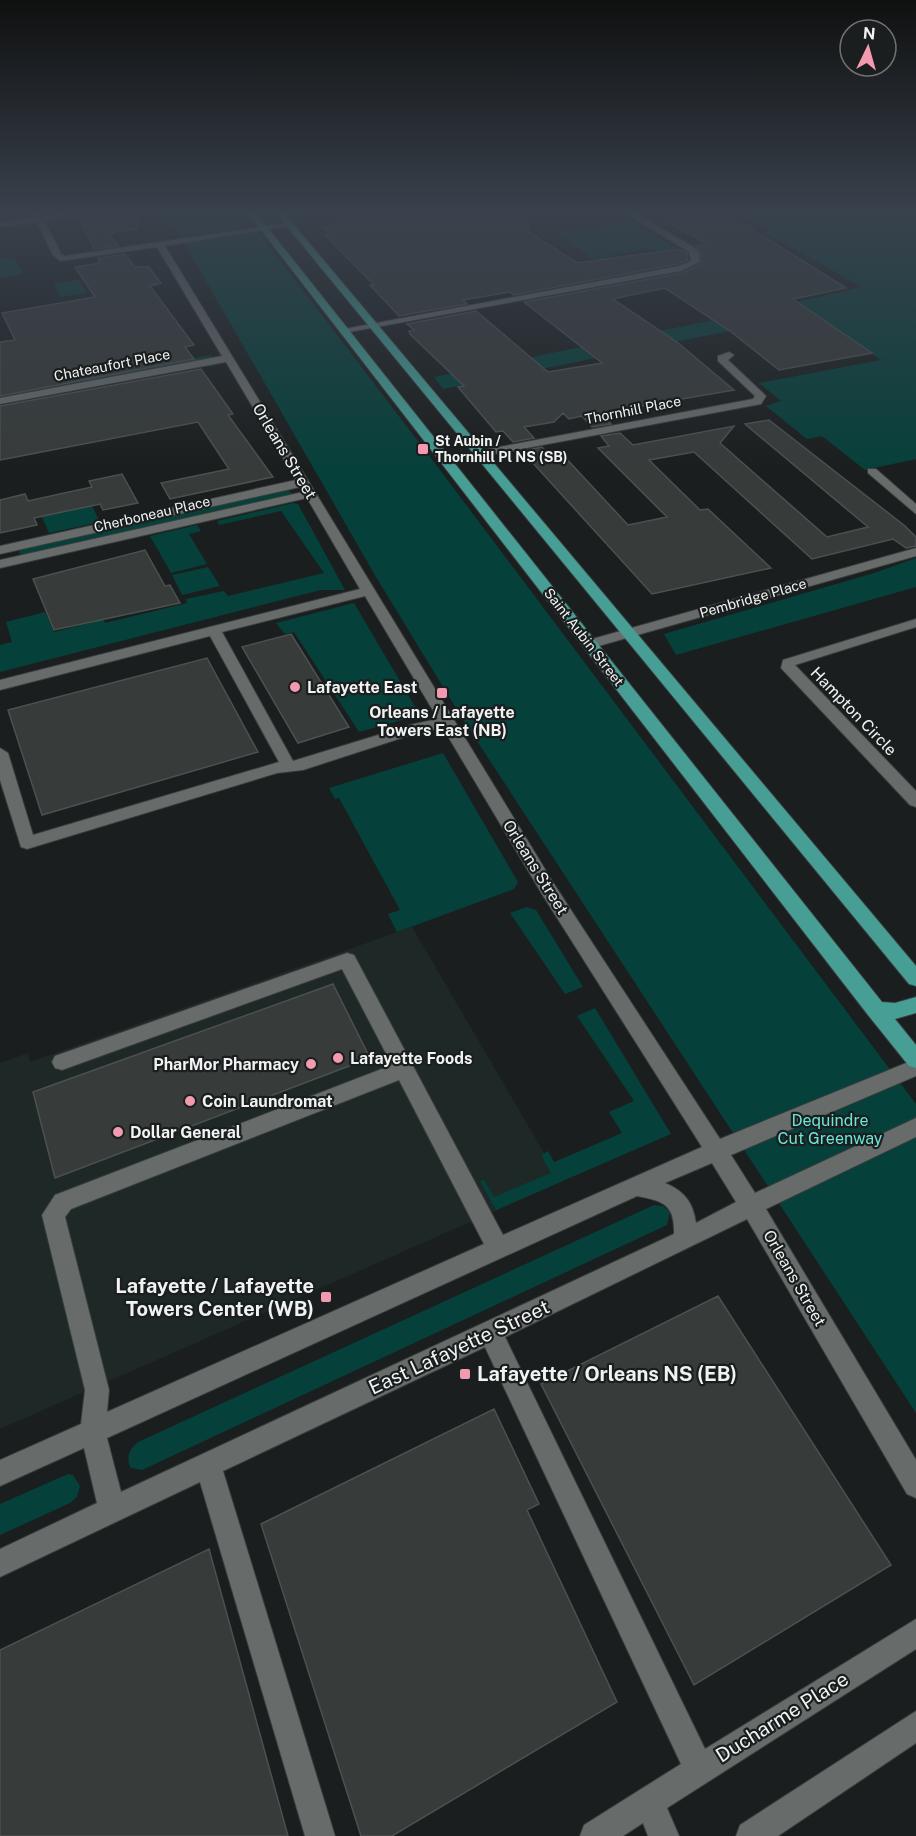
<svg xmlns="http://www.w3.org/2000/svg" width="916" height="1836" font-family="'Public Sans',sans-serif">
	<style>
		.built { fill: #1e2927 }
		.green { fill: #06403a }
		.building { fill: #373b3a; stroke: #4d5050; stroke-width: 1.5 }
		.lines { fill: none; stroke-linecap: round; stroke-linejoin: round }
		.minor-casing { stroke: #3a3c3c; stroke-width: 2 }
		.major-casing { stroke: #3a3c3c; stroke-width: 2 }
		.minor { fill: #676c6b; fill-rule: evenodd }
		.major { fill: #469e95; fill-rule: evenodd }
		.poi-dot { fill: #f29aaf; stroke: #1b1e1e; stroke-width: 2 }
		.labels { text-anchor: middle; stroke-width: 4.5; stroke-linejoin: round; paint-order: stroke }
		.far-street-label { font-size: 14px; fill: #f1f3f3; stroke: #1b1e1e }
		.far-poi-label { font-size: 14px; font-weight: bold; fill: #f1f3f3; stroke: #1b1e1e; text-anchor: start }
		.street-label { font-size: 16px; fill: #f1f3f3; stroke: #1b1e1e }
		.poi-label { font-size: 16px; font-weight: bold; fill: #f1f3f3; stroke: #1b1e1e; text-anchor: start }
		.park-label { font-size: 16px; fill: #69e6d6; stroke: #1b1e1e }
		.near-poi-label { font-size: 20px; font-weight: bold; fill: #f1f3f3; stroke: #1b1e1e; text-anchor: end }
		.near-street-label { font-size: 20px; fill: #f1f3f3; stroke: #1b1e1e }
	</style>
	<rect width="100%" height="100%" fill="#1b1e1e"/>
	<!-- built -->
	<path class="built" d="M412,927L561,1182L0,1429V1063L28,1053L30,1062Z"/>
	<!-- green -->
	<path class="green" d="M167,213H241L260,234L440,470L916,1104V1413L462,718L376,577Z
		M741,213H893L903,218L916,215V459L865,470L822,436L807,439L766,406L781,401L759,383L881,360L813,314L443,389L434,377L768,309L861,287L765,232L767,231Z
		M631,221L676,248L659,251L647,248L603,257L620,271L616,275L558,234Z
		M13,257L23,274L0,278V259Z
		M79,280L87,293L61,297L54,284Z
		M211,355L214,359L0,398V394Z
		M288,489L292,494L23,555L19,553L20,550Z
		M293,503L298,504L345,590H321L0,672V645L12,642L6,622L45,612L54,632L93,622L92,619L102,616L105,623L187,603L186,599L224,591L228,596L324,573L281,511L219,525L217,521Z
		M92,506L100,522L49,533L42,517Z
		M197,525L201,531L189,534L207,564L171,573L150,536Z
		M916,558V587L676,655L664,634L874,573Z
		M208,567L220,586L182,595L172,575Z
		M354,603L420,715L359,732L294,632L285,634L276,623Z
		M443,753L518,882L514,889L397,932L388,914L400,910L339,798L335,799L329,788Z
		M527,907L536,910L583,987L565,994L510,913Z
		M595,1008L671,1134L496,1210L480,1181L484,1180L494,1197L551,1173L541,1155L548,1151L554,1162L622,1133L609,1112L634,1101L577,1016Z
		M654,1205L663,1206L670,1212L667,1225L142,1470L131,1468C125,1458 130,1448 138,1442Z
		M68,1474L73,1475L80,1486L77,1497L70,1503L0,1535V1504Z"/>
	<!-- building -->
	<path class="building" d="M334,213H411V216L431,213H527L529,232L577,263L679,249L687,253L688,260L678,264L514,295L510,292L463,300L467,304L399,316L370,285H374L325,235L331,234L324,228L344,222Z
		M706,213H722L747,226L846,288L793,299L872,353L779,370L730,331L665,288L617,298L613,299L677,342L734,390L600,413L611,424L592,427L582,416L569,419L563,413L554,422L524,427L534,438L513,442L503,431L496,432L458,387L464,386L410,334L409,331L414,330L407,324L476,311L548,372L602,363L524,302L682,273L700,264L702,255L696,246L707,244L665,220Z
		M136,214L138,229L108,233L118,246L94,249L79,218Z
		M125,254L135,267H149L161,283L150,286L194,345L185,347L194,359L0,396V342L15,340L2,313L95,297L75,267L100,263L98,258Z
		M201,369L233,414L228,415L273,477L170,499L161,483L229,469L198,422L0,460V406Z
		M769,420L905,526L916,537V546L906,548L893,539L812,559L694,452L649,460L700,510L708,509L771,568L652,594L522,451L542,447L551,457L563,455L628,525L667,517L598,448L609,446L601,436L620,433L633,445L734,426L720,443L827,537L868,527L745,424Z
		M122,474L138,503L103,510L100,504L34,518L37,525L0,533V500L25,494L28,501L92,487L89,481Z
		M145,550L165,586L170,585L180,603L54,630L33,579Z
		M291,634L349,727L298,743L242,647Z
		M207,658L258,752L42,815L8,710Z
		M333,984L370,1058L55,1178L33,1092Z
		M718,1296L891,1565L694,1685L541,1384Z
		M494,1409L539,1504L527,1510L617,1702L392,1836H361L261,1524Z
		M209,1549L288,1836H0V1650Z"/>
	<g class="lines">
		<defs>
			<path id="minor" d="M33,213H41L42,216L82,213L45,221L61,254L65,256L292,222L289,226L165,246L554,884L720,1139L916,1059V1076L731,1155L755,1193L916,1118V1137L766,1209L916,1460V1498L907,1494L747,1219L505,1337L705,1749L916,1619V1649L667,1808L679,1836H648L643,1823L623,1836H580L584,1825L681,1764L485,1347L223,1471L335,1836H305L200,1482L0,1577V1549L97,1503L84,1448L0,1486V1460L81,1424L85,1390L42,1215L55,1195L392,1065L342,969L62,1070L55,1068L52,1062L55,1056L347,953L354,955L503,1235L702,1147L542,894L443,728L420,732L303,770L277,773L27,849L21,847L0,780V748L8,753L33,835L279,762L210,636L0,690V680L360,589L307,498L0,568V560L303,492L300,487L0,554V546L296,480L226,362L0,404V398L222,356L157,247L60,261L53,255L37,222L0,227V223L35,217ZM365,596L438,719L414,724L293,761L222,632ZM399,1080L484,1244L107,1412L109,1390L65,1217L71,1209ZM712,1163L736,1202L696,1223C693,1202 684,1191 665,1183ZM637,1196C663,1201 675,1204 674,1234L121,1492L107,1438Z
				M625,213H635L695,248L700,255L699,262L681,271L344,333L339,330L679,266L691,261L689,252Z
				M729,352L734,355L728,360L766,396L761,404L446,463L440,460L446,457L753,399L755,396L718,361V356Z
				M868,469H876L916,504V514L868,473Z
				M916,548V556L595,647L590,648L583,644L585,641Z
				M916,619V627L795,665L916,791V807L910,805L781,668L783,660Z
				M916,1711V1743L778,1836H736L740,1825Z"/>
			<path id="major" d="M248,213H256L882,1002L895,1003L916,997V1013L895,1019L916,1045V1068L909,1066L868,1015Z
				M276,213H284L916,966V986L909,984Z"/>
		</defs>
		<!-- minor casing -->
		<use href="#minor" class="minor-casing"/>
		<!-- major casing -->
		<use href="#major" class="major-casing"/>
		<!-- minor -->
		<use href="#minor" class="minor"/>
		<!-- major -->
		<use href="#major" class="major"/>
	</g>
	<!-- sky -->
	<linearGradient id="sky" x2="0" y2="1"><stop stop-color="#0f1010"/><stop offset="0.45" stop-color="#39414c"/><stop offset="1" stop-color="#39414c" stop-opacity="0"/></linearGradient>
	<rect width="916" height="470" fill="url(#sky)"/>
	<!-- markers -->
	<g class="poi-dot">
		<rect x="417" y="443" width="12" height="12" rx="3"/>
		<circle cx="295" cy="687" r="6"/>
		<rect x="436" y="687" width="12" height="12" rx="3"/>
		<circle cx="338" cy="1058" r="6"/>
		<circle cx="311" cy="1064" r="6"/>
		<circle cx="190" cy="1101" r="6"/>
		<circle cx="118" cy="1132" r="6"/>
		<rect x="320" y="1291" width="12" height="12" rx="3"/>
		<rect x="459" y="1368" width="12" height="12" rx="3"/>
	</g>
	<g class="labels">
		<!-- far-street labels -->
		<g class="far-street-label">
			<text transform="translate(112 365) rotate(-11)" y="5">Chateaufort Place</text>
			<text transform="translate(633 410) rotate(-11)" y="5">Thornhill Place</text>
			<text transform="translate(152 514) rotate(-13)" y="5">Cherboneau Place</text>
			<text transform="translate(753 598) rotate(-16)" y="5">Pembridge Place</text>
			<text transform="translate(584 637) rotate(52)" y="5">Saint Aubin Street</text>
		</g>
		<!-- far-poi labels -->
		<g class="far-poi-label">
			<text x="435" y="446">St Aubin /<tspan x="435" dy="16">Thornhill Pl NS (SB)</tspan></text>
		</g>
		<!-- street labels -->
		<g class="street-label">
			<text transform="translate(285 451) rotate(59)" y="6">Orleans Street</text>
			<text transform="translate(854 711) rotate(46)" y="6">Hampton Circle</text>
			<text transform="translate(536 867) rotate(58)" y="6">Orleans Street</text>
			<text transform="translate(795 1278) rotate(60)" y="6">Orleans Street</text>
		</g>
		<!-- poi labels -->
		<g class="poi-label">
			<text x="307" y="693">Lafayette East</text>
			<text x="442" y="718" text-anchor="middle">Orleans / Lafayette<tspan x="442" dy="18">Towers East (NB)</tspan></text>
			<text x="350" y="1064">Lafayette Foods</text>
			<text x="299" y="1070" text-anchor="end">PharMor Pharmacy</text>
			<text x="202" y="1107">Coin Laundromat</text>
			<text x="130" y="1138">Dollar General</text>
		</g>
		<!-- park labels -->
		<g class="park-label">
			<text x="830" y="1126">Dequindre<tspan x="830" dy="18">Cut Greenway</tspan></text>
		</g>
		<!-- near-poi labels -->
		<g class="near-poi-label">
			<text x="314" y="1293">Lafayette / Lafayette<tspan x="314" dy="23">Towers Center (WB)</tspan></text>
			<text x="477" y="1381" text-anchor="start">Lafayette / Orleans NS (EB)</text>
		</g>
		<!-- near-street labels -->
		<g class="near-street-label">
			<text transform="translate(459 1347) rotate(-25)" y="7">East Lafayette Street</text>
			<text transform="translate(782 1717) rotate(-32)" y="7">Ducharme Place</text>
		</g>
	</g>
	<!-- north arrow -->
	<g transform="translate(868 48) rotate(5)"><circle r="28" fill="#1b1e1e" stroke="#717373" stroke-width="1.5"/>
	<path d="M0-4.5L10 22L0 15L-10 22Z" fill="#f29aaf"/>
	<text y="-9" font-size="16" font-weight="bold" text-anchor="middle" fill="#f1f3f3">N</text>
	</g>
</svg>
